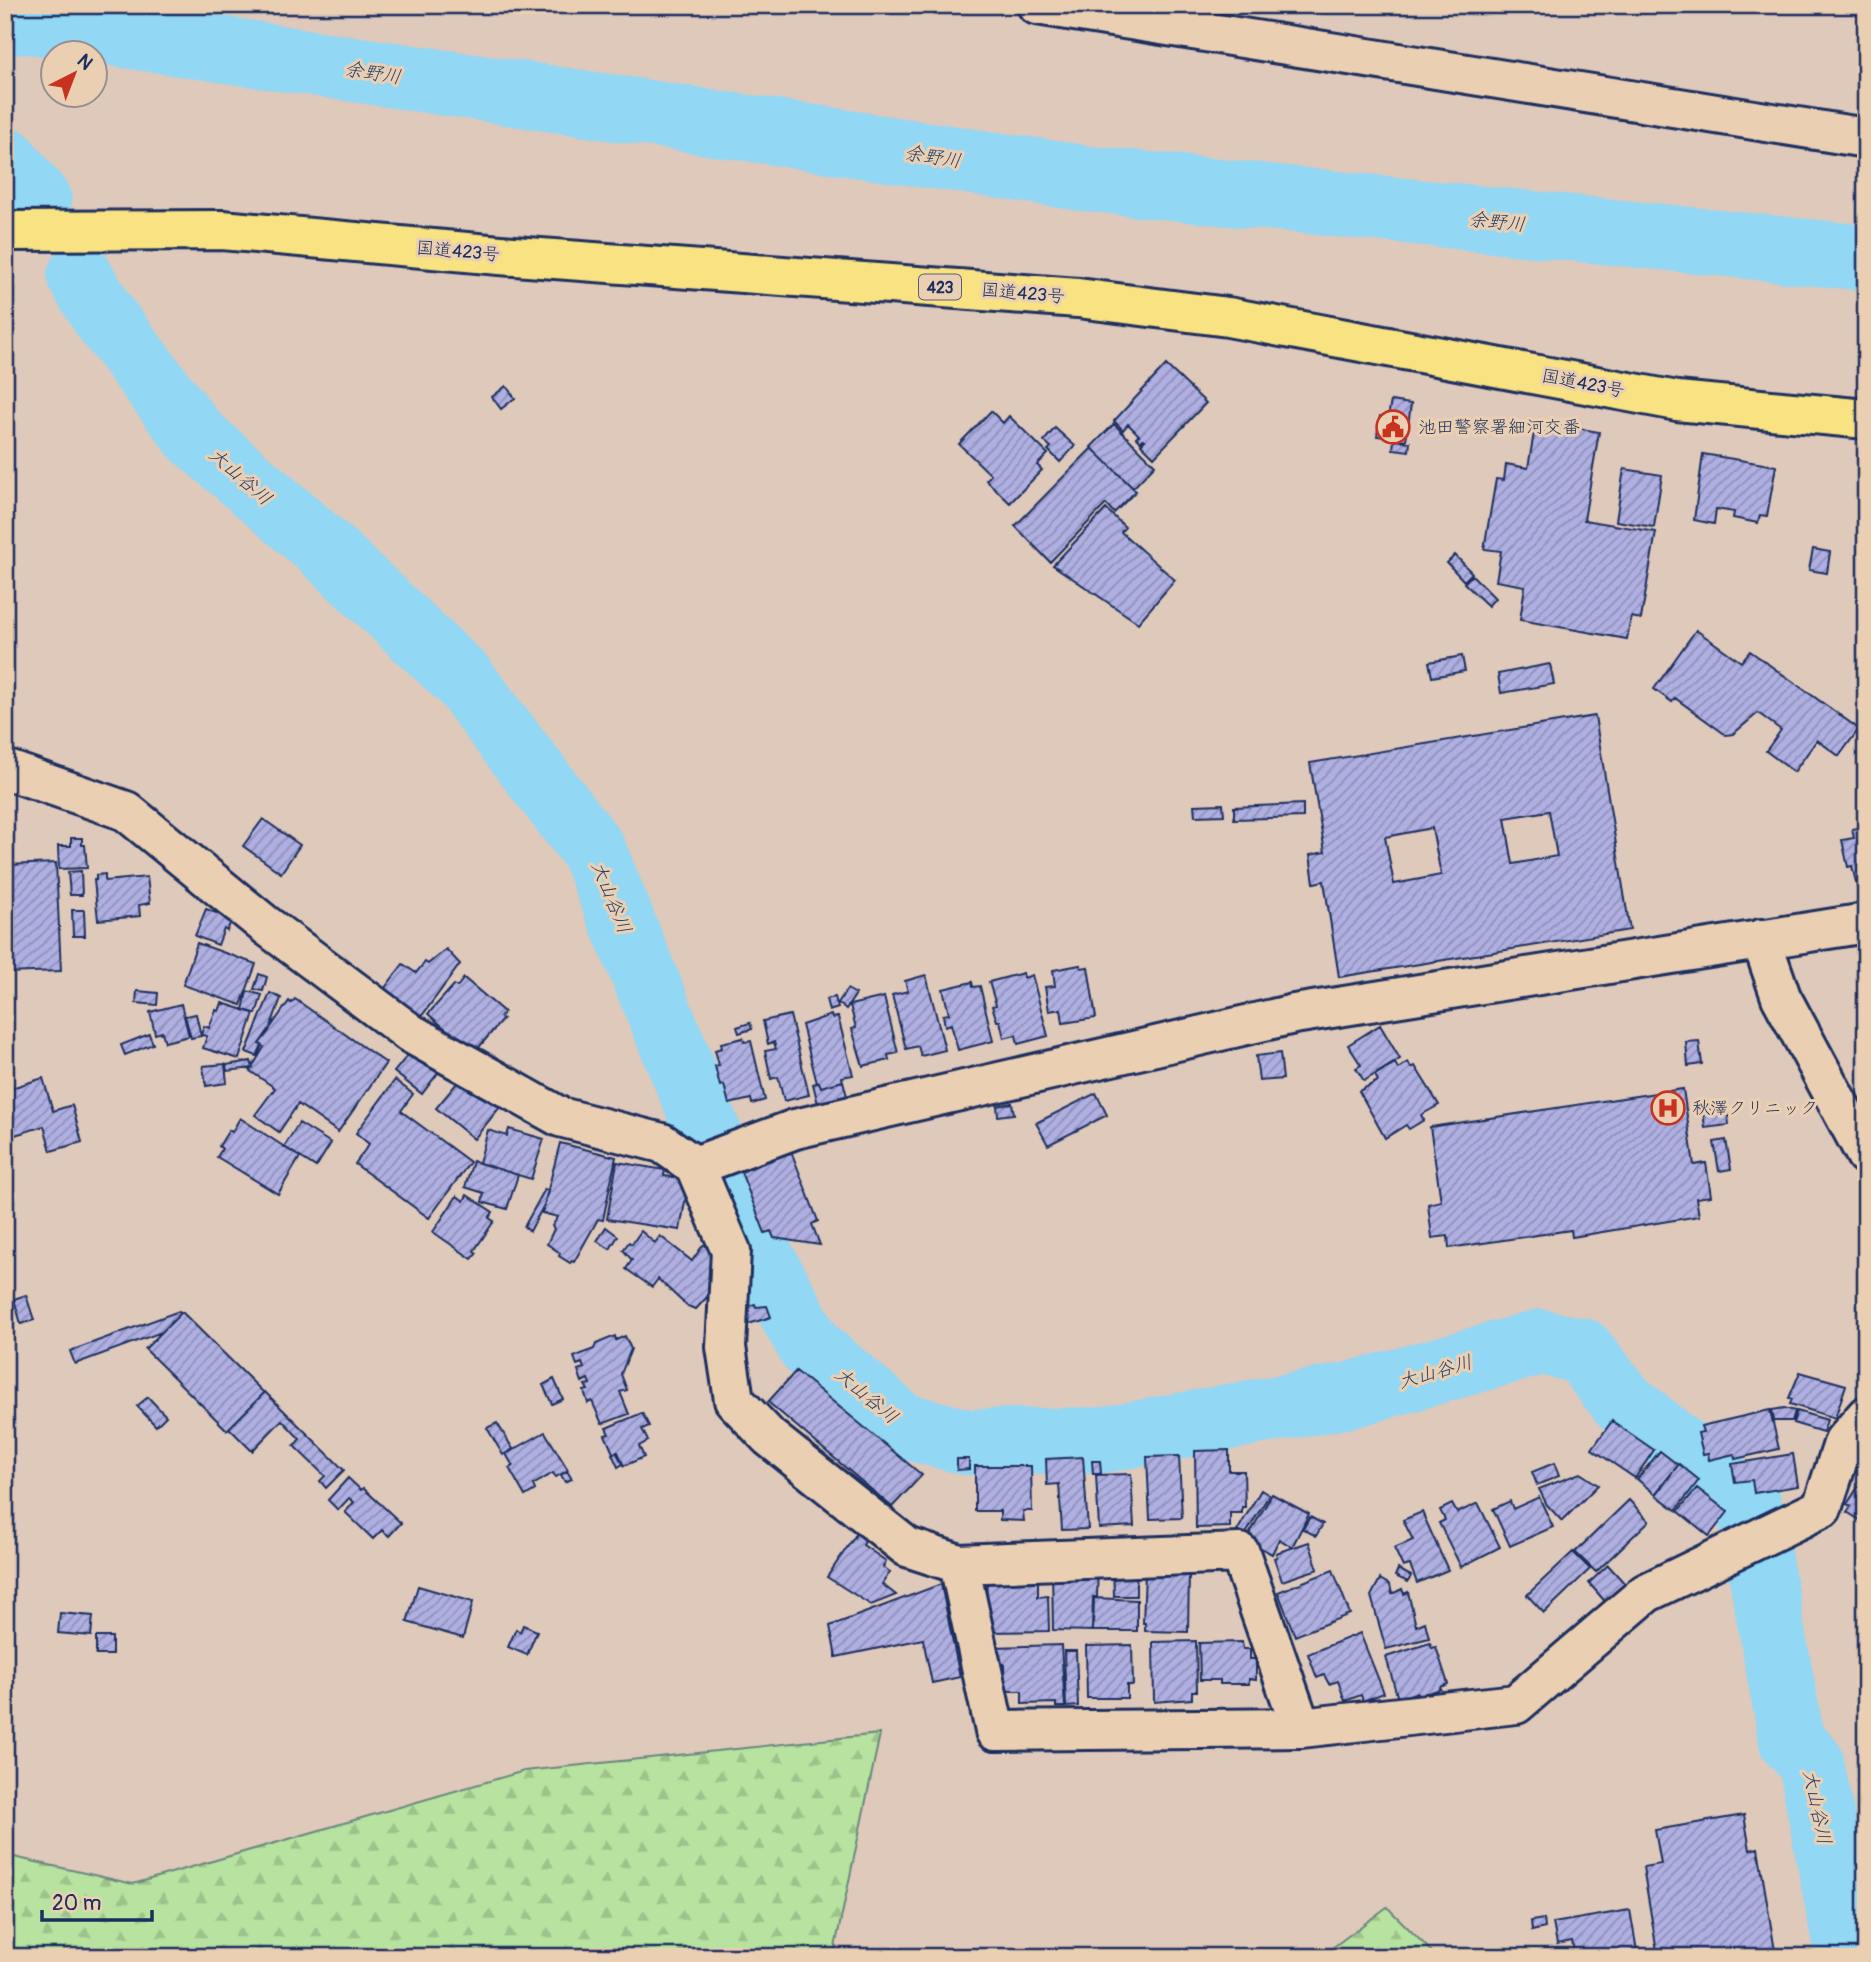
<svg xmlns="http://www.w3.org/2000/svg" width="1871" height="1962" font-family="Pangolin,'Klee One',sans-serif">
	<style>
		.forest { fill: url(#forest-firs); stroke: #69887e; stroke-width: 2 }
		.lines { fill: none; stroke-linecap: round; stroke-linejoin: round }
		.river { stroke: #92d7f4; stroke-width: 66 }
		.building { fill: url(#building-hatch); stroke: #1b2f5e; stroke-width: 2; fill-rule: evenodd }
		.minor-casing { stroke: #1b2f5e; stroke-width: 44 }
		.highway-casing { stroke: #1b2f5e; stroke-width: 44 }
		.minor { stroke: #ebcfb2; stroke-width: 38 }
		.highway { stroke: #f8e281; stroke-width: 38 }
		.labels { text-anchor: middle; stroke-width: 6; stroke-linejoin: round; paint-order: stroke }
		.shield { fill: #ebcfb2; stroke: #595f77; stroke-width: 2 }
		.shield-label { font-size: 16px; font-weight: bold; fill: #1b2f5e }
		.street-label { font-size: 18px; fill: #1b2f5e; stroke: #ebcfb2 }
		.poi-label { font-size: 18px; fill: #1b2f5e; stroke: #ebcfb2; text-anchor: start }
		.water-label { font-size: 19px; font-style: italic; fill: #27406d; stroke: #ebcfb2 }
	</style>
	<defs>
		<pattern id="forest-firs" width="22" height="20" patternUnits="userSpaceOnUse" patternTransform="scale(1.75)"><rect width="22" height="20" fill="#b7e29f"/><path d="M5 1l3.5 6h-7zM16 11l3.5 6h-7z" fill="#9dc28b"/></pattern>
		<pattern id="building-hatch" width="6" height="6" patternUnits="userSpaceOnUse" patternTransform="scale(1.75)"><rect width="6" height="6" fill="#afafe1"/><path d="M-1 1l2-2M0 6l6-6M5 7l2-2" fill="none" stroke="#8e8fba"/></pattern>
	</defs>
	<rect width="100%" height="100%" fill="#dfc9bb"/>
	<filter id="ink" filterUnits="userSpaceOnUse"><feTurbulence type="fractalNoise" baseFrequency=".0143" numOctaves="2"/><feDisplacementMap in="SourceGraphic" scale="14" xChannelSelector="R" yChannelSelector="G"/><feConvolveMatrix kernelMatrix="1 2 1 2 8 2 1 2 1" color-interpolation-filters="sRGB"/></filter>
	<g filter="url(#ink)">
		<!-- forest -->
		<path class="forest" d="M880,1734L833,1957H5V1855L133,1884L524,1771Z
			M1387,1907L1437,1957H1320Z"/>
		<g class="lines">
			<!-- river -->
			<path class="river" d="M5,22L32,21L1082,178L1866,258
				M5,159L39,201
				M80,276L105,318L195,436L323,547L463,679L593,850L753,1242L811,1348L901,1425L967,1442L1102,1440L1350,1395L1541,1342L1582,1351L1623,1402L1749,1505L1792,1741L1811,1762L1848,1957"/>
		</g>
		<!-- building -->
		<path class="building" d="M1166,365L1206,403L1154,457L1141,444L1145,440L1143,439L1141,442L1136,437L1139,435L1128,424L1123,430L1114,421Z
			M506,386L515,398L501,409L492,397Z
			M1391,401L1411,404L1406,440L1377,436L1380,416L1388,417Z
			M991,411L1003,423L1009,416L1048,454L1037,465L1042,470L1010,503L986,480L991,475L959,444Z
			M1536,421L1599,432L1584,520L1656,532L1641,619L1631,617L1627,639L1520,620L1525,586L1496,581L1501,551L1484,549L1496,479L1504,480L1506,464L1528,468Z
			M1114,424L1155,465L1133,488L1091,447Z
			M1055,428L1075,446L1060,462L1048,450L1051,447L1044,441Z
			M1394,440L1410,442L1409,451L1393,449Z
			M1092,448L1136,491L1114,513L1106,504L1050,562L1015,526Z
			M1703,454L1776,466L1767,516L1760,515L1758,523L1733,518L1734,512L1716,509L1714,524L1694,520Z
			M1624,469L1662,475L1654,527L1616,521Z
			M1106,509L1125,527L1121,532L1175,580L1138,623L1053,565Z
			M1813,549L1830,552L1827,573L1809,570Z
			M1455,555L1472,573L1464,581L1447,563Z
			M1472,575L1495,598L1488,606L1464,583Z
			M1696,630L1741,662L1750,651L1859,729L1839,756L1817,740L1794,772L1766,751L1781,730L1758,713L1733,734L1726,735L1675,698L1672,702L1654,689Z
			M1462,656L1465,671L1432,677L1429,662Z
			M1550,664L1554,684L1501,693L1498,674Z
			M1595,716L1630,930L1339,977L1324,881L1314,883L1310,855L1325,852L1310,763ZM1549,811L1557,856L1513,864L1505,818ZM1432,828L1441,875L1394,884L1385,837Z
			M1223,804L1224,815L1195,816L1194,805Z
			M1303,804V817L1234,819V807Z
			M263,819L300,845L281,873L243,846Z
			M1866,826V892L1859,894L1852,866L1848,867L1842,840L1854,838L1852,829Z
			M71,838H82V845H85L87,868L59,869L58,846H71Z
			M56,863L61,971L5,973V865Z
			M81,871L82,895H70L68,872Z
			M105,874V881L147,877L150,903L139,905L140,916L98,920L94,880H96V875Z
			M206,909L232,919L227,931L224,929L218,945L195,936Z
			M72,910H84L85,936H73Z
			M197,943L256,964L241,1005L183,985Z
			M446,949L460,964L418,1021L381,993L403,964L416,973L425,962L428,964Z
			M1080,965L1081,968L1088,967L1096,1018L1063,1023L1061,1009L1049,1011L1045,987L1055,986L1053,970Z
			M1023,973L1024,978L1032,975L1048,1036L1018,1044L1016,1035L1004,1038L1000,1021H997L992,1006L996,1005L989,982Z
			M259,974L267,977L263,991L254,989Z
			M926,975L945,1050L921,1056L918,1046L906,1049L892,995L908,991L905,981Z
			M464,978L504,1012L500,1017L503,1019L474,1053L428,1014L454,985L457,987Z
			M972,982L973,987L980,986L993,1041L958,1050L951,1024L945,1026L943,1015L949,1014L943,989Z
			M847,989L856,994L846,1009L838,1003Z
			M137,991L158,993L157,1005L136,1003Z
			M247,991L262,995L256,1014L243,1010Z
			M270,993L281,998L269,1031L259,1044L262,1045L257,1056L246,1052Z
			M835,997L838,1008L829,1011L826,999Z
			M884,997L898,1053L888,1055L889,1060L863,1066L852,1029L856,1028L850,1005Z
			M295,999L386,1063L338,1132L298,1104L279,1132L255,1115L275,1088L250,1071L264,1047L259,1044L289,1001L291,1003Z
			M222,1003L254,1013L239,1059L203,1048L207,1036L201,1035L204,1026L209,1028L216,1010L219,1011Z
			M181,1004L189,1036L165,1042L162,1032L155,1034L150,1012Z
			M196,1014L201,1036L191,1038L185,1016Z
			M790,1015L809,1095L784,1101L778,1077L771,1079L765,1051L776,1049L774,1042L768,1044L763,1021Z
			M831,1015L832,1018L838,1017L853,1075L842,1077L843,1081L821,1087L819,1082L817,1083L802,1025Z
			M750,1023L752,1029L739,1033L737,1027Z
			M1380,1025L1400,1059L1364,1081L1356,1068L1361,1065L1348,1045Z
			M149,1034L153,1044L125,1055L121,1045Z
			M743,1038L744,1042L751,1041L765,1100L752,1104L751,1099L729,1104L724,1085L720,1086L715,1066L719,1065L715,1050L722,1048L721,1043Z
			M1699,1041L1702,1064L1688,1066L1686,1042Z
			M411,1051L441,1069L422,1094L394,1072Z
			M1280,1053L1283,1079L1259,1081L1256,1056Z
			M251,1061L253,1068L227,1071L226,1065Z
			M1408,1062L1411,1068L1415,1066L1439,1105L1421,1115L1424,1120L1409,1129L1406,1125L1385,1138L1359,1091L1378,1081L1375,1075L1395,1063L1398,1069Z
			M225,1064L227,1083L206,1086L203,1066Z
			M43,1078L53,1111L72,1105L82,1142L51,1151L44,1126L15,1135L5,1103V1090Z
			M395,1080L413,1094L401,1111L470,1162L429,1218L355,1164L369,1144L356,1133Z
			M843,1081L848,1100L819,1108L813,1084L819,1082L821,1087Z
			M457,1083L500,1107L474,1139L436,1108Z
			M1683,1089L1694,1165L1706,1163L1711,1196L1696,1198L1699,1216L1572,1237L1571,1230L1449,1248L1448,1236L1432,1238L1428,1204L1441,1201L1430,1127Z
			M1096,1093L1107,1115L1048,1145L1036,1123Z
			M1012,1103L1014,1114L998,1116L997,1106Z
			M1727,1108L1729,1125L1705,1128L1703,1111Z
			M240,1118L300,1157L278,1194L217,1157L222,1149L219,1146L229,1130L232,1132Z
			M299,1123L331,1143L316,1167L284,1147Z
			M509,1129L544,1139L531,1179L479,1163L488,1130L507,1136Z
			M1726,1140L1731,1169L1719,1171L1714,1142Z
			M560,1143L616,1157L603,1220L598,1219L574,1262L572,1261L570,1263L559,1256L560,1253L547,1244L554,1229L552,1226L558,1217L542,1213Z
			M791,1151L818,1221L812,1224L820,1245L774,1238L771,1231L765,1233L741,1172Z
			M473,1161L518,1175L507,1209L482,1202L484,1193L465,1187Z
			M617,1162L665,1170L664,1176L689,1179L680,1230L607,1219Z
			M545,1189L548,1191L544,1205L530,1231L524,1227Z
			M467,1195L493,1212L489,1218L494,1221L474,1251L477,1253L472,1259L433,1232L457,1196L464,1201Z
			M606,1227L618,1236L610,1249L597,1241Z
			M641,1231L655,1243L660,1236L692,1261L703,1245L714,1247L713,1280L708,1296L696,1309L687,1306L658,1279L652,1287L626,1269L632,1260L623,1250L629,1242L632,1244Z
			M26,1295L34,1320L21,1324L14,1299Z
			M755,1304L756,1307L767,1306L771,1317L745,1325L733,1311Z
			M179,1311L180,1314L162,1332L75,1364L70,1351Z
			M182,1312L264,1393L227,1430L145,1349Z
			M615,1336L616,1340L625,1336L631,1349L621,1374L627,1390L620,1392L629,1414L602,1424L592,1401L588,1403L584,1391L588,1390L585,1385L590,1384L588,1379L582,1382L578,1370L584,1368L582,1363L577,1365L574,1357L594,1349L596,1344Z
			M796,1371L922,1475L892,1507L768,1402Z
			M1800,1372L1846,1385L1835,1418L1790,1404L1792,1399L1789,1398Z
			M554,1379L563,1399L552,1404L543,1385Z
			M265,1392L344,1470L326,1488L320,1481L325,1476L294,1446L300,1439L282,1420L252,1451L229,1428Z
			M148,1397L166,1416L156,1426L137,1406Z
			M1784,1408L1795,1411L1792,1421H1774L1772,1410Z
			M1770,1410L1779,1449L1735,1459L1734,1454L1709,1460L1708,1453L1703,1454L1698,1433L1703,1432L1701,1426Z
			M1797,1411L1827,1420L1823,1432L1793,1423Z
			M642,1413L649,1426L642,1429L648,1441L639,1446L644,1457L624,1466L618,1452L613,1453L605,1435L609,1434L606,1428Z
			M1612,1421L1654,1450L1635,1478L1592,1449Z
			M497,1423L513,1449L503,1455L487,1428Z
			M545,1432L568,1470L556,1477L553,1473L533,1485L535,1490L525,1496L509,1468L513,1466L506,1454Z
			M1229,1450V1471H1244L1245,1507H1242V1513H1230V1527L1196,1528L1195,1451Z
			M1660,1451L1678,1465L1655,1494L1637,1479Z
			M616,1452L623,1464L618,1467L612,1454Z
			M1793,1454L1798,1486L1754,1493L1752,1480L1735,1482L1732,1464Z
			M1179,1456L1182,1518L1150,1519L1147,1457Z
			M1083,1457L1088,1529L1062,1530L1059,1484L1047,1485L1046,1459Z
			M957,1459H969V1469L957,1470Z
			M1866,1460V1524L1847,1512L1851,1506L1847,1504L1865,1476L1858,1472Z
			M1092,1461H1100L1101,1474H1093Z
			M1554,1463L1559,1476L1537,1485L1532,1472Z
			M1679,1464L1699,1480L1676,1510L1656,1495Z
			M975,1466H1031L1032,1511H1023L1024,1521L1000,1520V1511H975Z
			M567,1471L572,1479L565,1482L561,1475Z
			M1580,1473L1598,1485L1562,1521L1547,1505L1539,1489Z
			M1131,1474L1134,1526L1099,1528L1096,1475Z
			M348,1478L361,1490L363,1488L401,1523L389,1536L382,1530L373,1539L345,1512L354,1502L349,1498L338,1510L328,1500Z
			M1697,1488L1728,1512L1709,1536L1678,1511Z
			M1261,1490L1269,1495L1244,1537L1236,1533Z
			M1272,1494L1309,1514L1292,1547L1279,1539L1272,1554L1246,1540Z
			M1539,1497L1553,1527L1510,1546L1493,1509L1510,1501L1513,1509Z
			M1629,1500L1649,1521L1596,1572L1575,1552Z
			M1478,1503L1500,1547L1461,1567L1439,1523L1445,1520L1440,1510L1452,1504L1457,1513Z
			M1422,1512L1448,1570L1417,1583L1410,1565L1403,1567L1394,1548L1413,1540L1403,1520Z
			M1310,1517L1323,1524L1316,1536L1303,1529Z
			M857,1533L866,1540L863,1545L886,1561L883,1567L890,1572L882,1584L896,1595L871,1605L827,1577Z
			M1309,1542L1318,1569L1282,1581L1274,1558L1277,1557L1276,1553Z
			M1573,1552L1590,1569L1544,1613L1527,1595Z
			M1098,1565L1097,1597H1093L1092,1631L1053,1630L1052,1567Z
			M1608,1565L1627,1586L1608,1605L1589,1583Z
			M1113,1566H1136V1596H1114Z
			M1398,1569L1411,1576L1408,1582L1395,1576Z
			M1333,1570L1350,1614L1295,1636L1278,1592Z
			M986,1571L1038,1572V1597L1048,1596L1049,1631L988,1632Z
			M1145,1573L1189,1574L1188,1632L1145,1631V1623H1143Z
			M1380,1579L1390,1585L1392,1594L1402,1589L1404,1594L1408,1592L1416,1626L1425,1622L1429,1638L1386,1649L1371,1596Z
			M941,1584L960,1677L932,1683L923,1639L836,1657L830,1626Z
			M418,1586L473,1602L463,1638L407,1622Z
			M1094,1598L1137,1600V1631H1093Z
			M60,1613L93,1616L91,1636L58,1633Z
			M523,1625L537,1631L527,1655L508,1647L516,1629L520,1632Z
			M1360,1633L1384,1693L1363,1701L1361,1695L1345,1701L1338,1681L1329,1684L1324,1675L1317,1678L1308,1654Z
			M96,1637H112V1655H96Z
			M1196,1641L1197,1691H1192V1699L1154,1702L1153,1642Z
			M1242,1642L1243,1649H1250V1659H1256V1680L1249,1679V1684H1220V1680H1200L1199,1643Z
			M1430,1643L1432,1648L1436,1647L1448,1684L1440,1687L1441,1689L1418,1696L1417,1692L1398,1699L1386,1657Z
			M1061,1645L1065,1707H1056V1703L1022,1704V1691H1005L1004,1664H998L995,1647Z
			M1132,1645L1133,1685H1127V1698H1087L1086,1646Z
			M1064,1651H1076L1078,1706L1066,1707Z
			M1744,1815L1750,1850L1758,1848L1776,1957H1658L1643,1867L1661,1864L1655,1830Z
			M1630,1910L1638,1957H1575L1572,1941L1557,1944L1553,1923Z
			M1544,1919L1545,1928L1532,1931L1531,1921Z"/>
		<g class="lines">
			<defs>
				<path id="minor" d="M1037,5L1866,138
					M5,769L126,811L263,923L410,1033L560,1117L662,1143L695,1166L731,1251L726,1347L734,1400L769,1437L907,1547L959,1564L995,1731L1301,1728L1516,1704L1646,1593L1822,1508L1844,1441L1866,1416
					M1761,939L1781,997L1866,1155
					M695,1166L795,1129L1294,1014L1866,923
					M959,1564L1240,1553L1301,1728"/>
				<path id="highway" d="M5,231L222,230L500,255L1078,298L1228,317L1677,401L1866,419"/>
			</defs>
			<!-- minor casing -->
			<use href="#minor" class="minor-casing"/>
			<!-- highway casing -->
			<use href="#highway" class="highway-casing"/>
			<!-- minor -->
			<use href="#minor" class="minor"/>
			<!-- highway -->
			<use href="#highway" class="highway"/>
		</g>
	</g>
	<!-- icons -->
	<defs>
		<symbol id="civic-ring" viewBox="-11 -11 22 22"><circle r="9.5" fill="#ebcfb2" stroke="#c8321e" stroke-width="1.5"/><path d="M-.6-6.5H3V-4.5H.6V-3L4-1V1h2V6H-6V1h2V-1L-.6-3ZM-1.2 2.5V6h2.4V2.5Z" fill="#c8321e"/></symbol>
		<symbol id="hospital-ring" viewBox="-11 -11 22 22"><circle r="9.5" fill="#ebcfb2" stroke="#c8321e" stroke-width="1.5"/><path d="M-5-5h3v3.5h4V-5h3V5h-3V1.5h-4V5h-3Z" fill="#c8321e"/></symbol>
	</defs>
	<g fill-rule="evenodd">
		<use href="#civic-ring" x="1374" y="408" width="38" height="38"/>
		<use href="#hospital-ring" x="1649" y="1089" width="38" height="38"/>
	</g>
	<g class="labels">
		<!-- shield labels -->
		<rect class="shield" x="919" y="274.5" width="42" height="25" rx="5"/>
		<g class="shield-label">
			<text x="940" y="293">423</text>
		</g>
		<!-- street labels -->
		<g class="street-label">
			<text transform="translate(458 251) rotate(5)" y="6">国道423号</text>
			<text transform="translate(1023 293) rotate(5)" y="6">国道423号</text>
			<text transform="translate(1583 383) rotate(11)" y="6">国道423号</text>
		</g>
		<!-- poi labels -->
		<g class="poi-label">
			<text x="1418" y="433">池田警察署細河交番</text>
			<text x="1692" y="1114">秋澤クリニック</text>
		</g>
		<!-- water labels -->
		<g class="water-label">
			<text transform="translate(373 72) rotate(9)" y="7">余野川</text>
			<text transform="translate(933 156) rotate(9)" y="7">余野川</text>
			<text transform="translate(1497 221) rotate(6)" y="7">余野川</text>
			<text transform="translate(241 476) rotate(41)" y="7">大山谷川</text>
			<text transform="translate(612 897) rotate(68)" y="7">大山谷川</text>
			<text transform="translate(1435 1371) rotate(-16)" y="7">大山谷川</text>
			<text transform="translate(867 1395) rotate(40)" y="7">大山谷川</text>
			<text transform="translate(1818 1807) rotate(78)" y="7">大山谷川</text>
		</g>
	</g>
	<!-- margin -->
	<rect width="1871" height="1962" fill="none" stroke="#ebcfb2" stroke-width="28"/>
	<rect x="14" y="14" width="1843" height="1934" fill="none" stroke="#1b2f5e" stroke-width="2.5" filter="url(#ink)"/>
	<!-- north arrow -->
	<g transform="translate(74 74) rotate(42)"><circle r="33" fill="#ebcfb2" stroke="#988f90" stroke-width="2"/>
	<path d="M0-5L12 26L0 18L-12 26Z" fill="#c8321e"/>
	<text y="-10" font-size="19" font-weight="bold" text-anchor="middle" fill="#1b2f5e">N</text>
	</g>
	<!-- scale -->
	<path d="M42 1910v10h110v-10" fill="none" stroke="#1b2f5e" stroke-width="3.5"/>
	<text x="52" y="1910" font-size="21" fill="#1b2f5e" stroke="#ebcfb2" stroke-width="5" paint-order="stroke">20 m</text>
</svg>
